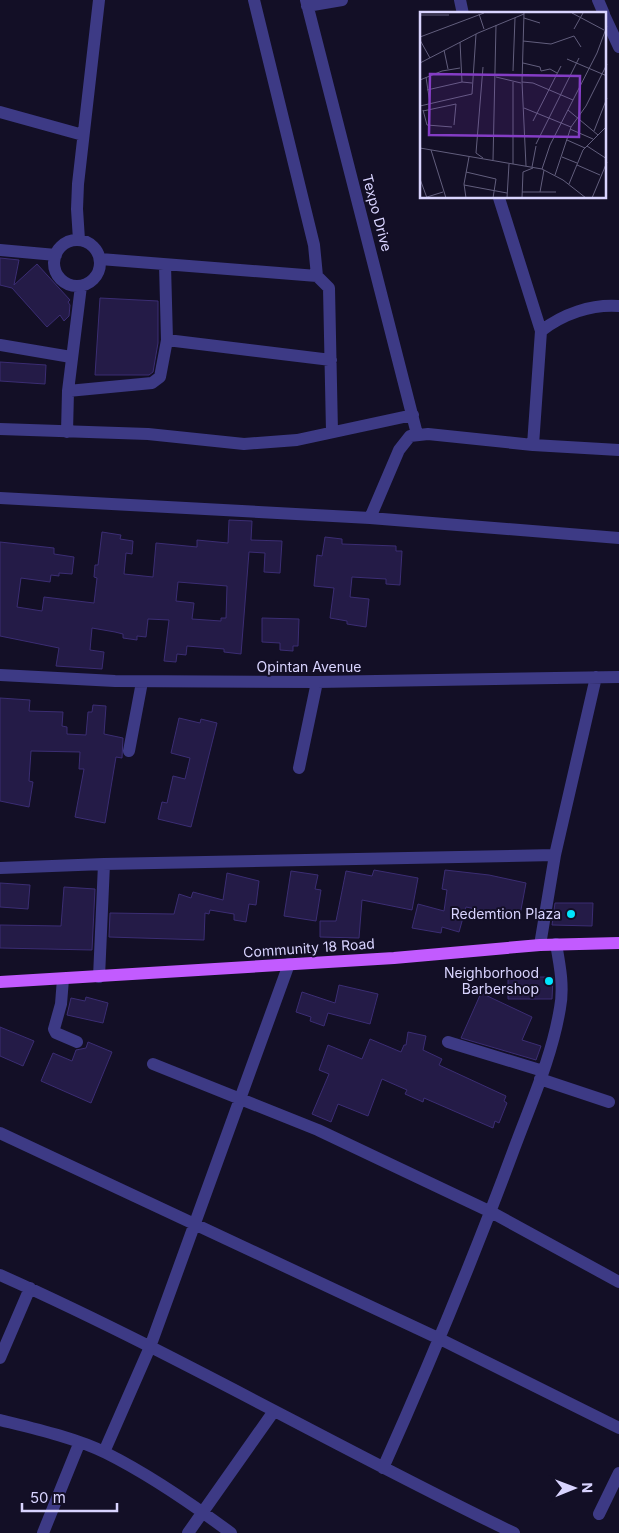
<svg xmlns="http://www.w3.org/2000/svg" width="619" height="1533" font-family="Inter,sans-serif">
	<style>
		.building { fill: #241b47; stroke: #3b2d73; fill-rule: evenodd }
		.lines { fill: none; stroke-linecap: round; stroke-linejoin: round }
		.minor { stroke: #3d3a85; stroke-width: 12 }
		.major { stroke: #c25bff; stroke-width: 12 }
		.poi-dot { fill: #00e5ff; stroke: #130f26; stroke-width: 2 }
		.labels { text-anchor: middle; stroke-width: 4; stroke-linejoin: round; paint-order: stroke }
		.street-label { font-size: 14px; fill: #d9d4ff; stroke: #130f26 }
		.poi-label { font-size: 14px; fill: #d9d4ff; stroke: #130f26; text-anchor: end }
		.inset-road { fill: none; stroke: #625e7d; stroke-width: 1 }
		.view { fill: #843dc5; fill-opacity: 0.15; stroke: #843dc5; stroke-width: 2.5 }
		.inset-edge { fill: none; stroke: #d9d4ff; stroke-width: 2.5 }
	</style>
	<rect width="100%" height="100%" fill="#130f26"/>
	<!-- building -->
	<path class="building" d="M0,258L19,260L14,285L37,264L70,300L68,302L70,305L69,316L64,321L60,315L47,327L12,288L0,285Z
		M100,298L158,301V343L153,372L149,375H95Z
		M0,362L46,365L45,384L0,381Z
		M229,520L252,521L251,540L282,541L280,573L264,572L265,553L249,552L241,654L224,652V649L187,646L186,655L177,654L176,662L164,661L169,620L148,619L146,637L137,636V640L123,638V634L115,632L92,628L90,650L104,652L102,669L56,666L59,648L0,636V542L54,548V554L74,557L72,574L59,573V576L51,575L50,582L21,578L17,607L42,611L44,597L94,603L97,578L94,577L95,565H98L102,532L121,535L120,539L133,541L132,554L126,553L124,574L153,577L156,543L197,547V540L228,543ZM178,582L227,586L226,618H221V621L192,619L194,603L176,601Z
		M325,537L342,539V544L396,546V551H402L400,585L386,584V579L352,577L350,597L369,599L366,627L347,624V621L330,618L334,588L314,586L317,555L322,556Z
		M262,618L299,619L298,646H293V651L280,650V643L262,642Z
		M0,698L30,700L29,711L63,712L62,726L67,727V734L86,735L88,712H92L93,705L106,706L104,734L123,738L122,758L116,757L105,823L75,817L84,769H79L80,752L31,751L29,781L33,782L29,807L0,801Z
		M179,718L200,723L201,719L217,723L191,827L158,819L162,802L167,803L173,776L185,779L190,758L171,753Z
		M374,870L418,878L412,910L362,900L359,938L320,937V921H336L346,871L372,876Z
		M445,870L489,875L526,883L520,915L500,911L499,914L466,907L459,932L442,927L441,933L412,928L418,904L444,911L447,890L442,889Z
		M291,871L318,875L315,889L321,890L316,921L284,916Z
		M227,873L259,881L256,905L249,904L246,922L234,920V914L210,910L209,914L205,913L204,940L109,937L110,913L174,914L179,894L191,898L193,892L223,900Z
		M0,883L30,885L28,909L0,907Z
		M64,887L95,889L92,950L0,948V925L61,926Z
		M555,903H593L592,926L552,925Z
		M508,977H553L552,999H508Z
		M339,985L378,994L370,1024L328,1013L324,1026L310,1021L311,1017L296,1012L302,992L335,1003Z
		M481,993L532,1017L522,1040L541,1046L536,1060L461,1038Z
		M86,997L108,1003L103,1023L67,1015L71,998L85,1001Z
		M0,1027L34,1041L23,1066L0,1056Z
		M408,1032L426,1036L423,1050L442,1059L439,1065L506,1096L504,1101L507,1103L499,1123L495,1121L493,1128L424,1098L423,1102L405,1094L407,1090L382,1079L368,1116L338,1104L331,1122L312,1114L329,1074L319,1070L328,1045L362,1059L370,1039L401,1052L404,1045H406Z
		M88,1042L112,1052L91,1103L41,1081L53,1053L72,1061L76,1050L86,1048Z"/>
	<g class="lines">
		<!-- minor -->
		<path class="minor" d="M254,0L314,245L317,276L329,288L332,432
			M306,0L417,434
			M460,0L463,14
			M598,0L604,14
			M307,6L342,0
			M605,17L619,47
			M0,112L83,135
			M499,198L541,331L533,445
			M79,240L77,209L78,184L99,0
			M54 263a23 23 0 1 1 46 0a23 23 0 1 1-46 0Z
			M0,250L56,255
			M100,259L317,276
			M541,331C563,314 591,304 619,306
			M167,340L331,360
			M0,345L71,357
			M68,391L152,383L160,377L167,340L165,265
			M0,429L148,434L244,444L297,440L413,415
			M67,432L68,391L81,286
			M0,498L370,518L619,538
			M370,518L399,450L410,436L428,434L533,445L619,450
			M0,675L115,681L317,682L619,677
			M129,751L142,682
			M299,768L317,682
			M0,868L104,864L555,855
			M540,945L555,855L596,677
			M99,977L104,864
			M63,979L61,1004L54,1029L56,1033L77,1042
			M448,1042L543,1071
			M153,1064L318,1130L491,1212L619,1282
			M540,1079L609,1102
			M0,1133L440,1339L619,1428
			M0,1275C175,1353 341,1450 514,1533
			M0,1358L30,1288
			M0,1420C32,1428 76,1438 106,1453C150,1475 192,1504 231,1533
			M104,1452L150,1347L289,964
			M383,1468C430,1363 474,1257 514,1149C531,1103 552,1057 560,1008C564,987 560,966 556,944
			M599,1514L619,1473
			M43,1533L79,1444
			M188,1533L274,1411"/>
		<!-- major -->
		<path class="major" d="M0,982L394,958L540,945L619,943"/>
	</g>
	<!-- markers -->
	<g class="poi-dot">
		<circle cx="571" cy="914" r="5"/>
		<circle cx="549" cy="981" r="5"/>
	</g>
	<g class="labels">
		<!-- street labels -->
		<g class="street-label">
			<text transform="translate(377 213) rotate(75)" y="5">Texpo Drive</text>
			<text x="309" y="672">Opintan Avenue</text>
			<text transform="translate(309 948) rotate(-4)" y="5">Community 18 Road</text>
		</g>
		<!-- poi labels -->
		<g class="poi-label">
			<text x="561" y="919">Redemtion Plaza</text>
			<text x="539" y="978">Neighborhood<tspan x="539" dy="16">Barbershop</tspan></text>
		</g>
	</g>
	<!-- overview -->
	<g transform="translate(420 12)">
		<rect width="186" height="186" fill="#130f26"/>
		<path class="inset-road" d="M104,1L102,70L106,154M152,1L184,18M59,2L64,17M0,3H29M104,6L120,11M154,17L163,1M0,25L64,1M0,28L10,46M103,29L131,32L154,24L161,35M40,30L42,70M24,38L28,57M147,47L187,64M0,51L58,21L104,2M103,51L120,55L121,59L130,57L137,61M63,55L56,141L63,146M93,59L95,6M6,65L10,92M76,65L101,71M0,68L22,59L40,56M102,70L113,71L153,88M7,78L42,70L52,71M52,82L56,22M0,94L52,82M104,96L151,115M3,98L7,113L32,115M148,98L178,123M3,99L36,92L34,113M113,109L141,54M150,117L173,127M174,119L187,86M147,128L165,136M116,132L159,46M167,134L187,147M0,136L122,157L143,168L166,186M11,138L26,186M142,145L157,151M73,148L76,13M93,152V70M157,153L180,163M112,155L116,134M122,157L130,133L177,41L187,14M46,160L76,167L73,186M135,163L151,115L166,94L187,52M0,167L7,186M149,172L163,138L187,114M44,173L87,181M102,180H136M120,180L124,158M7,185L23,180M46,186L44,172L49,145M87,186L89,152M102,186L103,160L113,156M172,186L187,150"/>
		<path class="view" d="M10,62L160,64L159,125L9,123Z"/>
		<rect width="186" height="186" class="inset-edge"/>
	</g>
	<!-- north arrow -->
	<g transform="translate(574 1488) rotate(89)" stroke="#130f26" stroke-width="4" paint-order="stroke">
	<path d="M0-4L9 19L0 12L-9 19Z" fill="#d9d4ff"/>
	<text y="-8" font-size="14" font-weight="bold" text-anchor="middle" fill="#d9d4ff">N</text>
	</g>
	<!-- scale -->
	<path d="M22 1503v8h95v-8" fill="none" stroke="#d9d4ff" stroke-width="2.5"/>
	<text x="30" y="1503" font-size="15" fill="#d9d4ff" stroke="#130f26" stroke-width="4" paint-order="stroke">50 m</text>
</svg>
